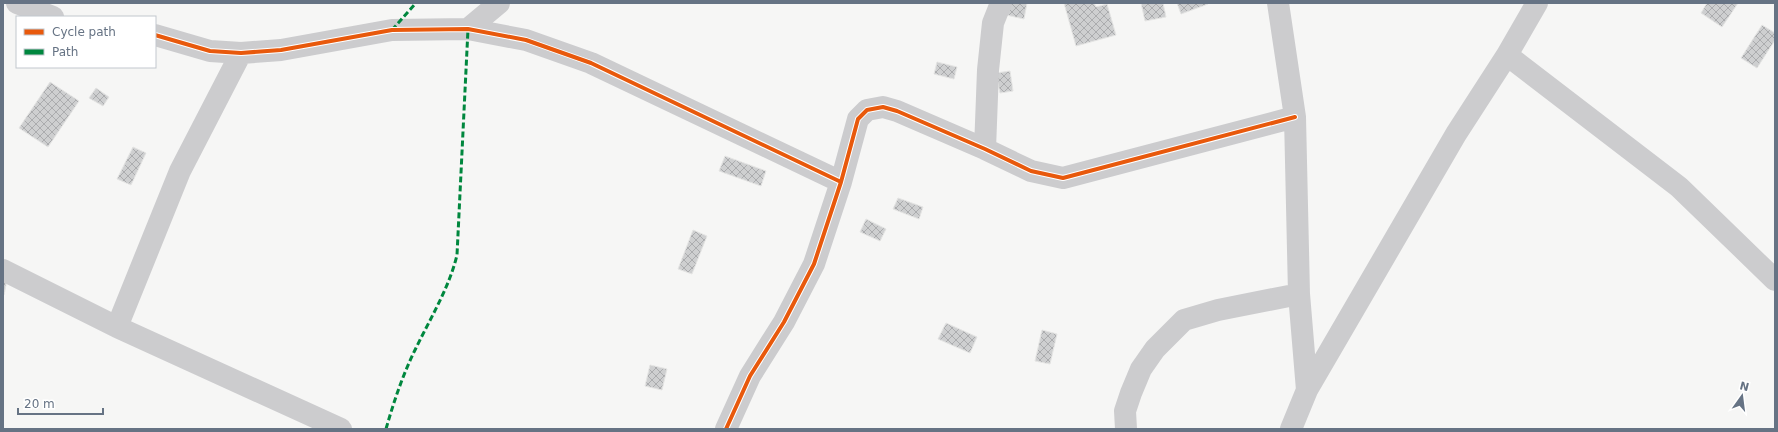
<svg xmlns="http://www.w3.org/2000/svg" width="1778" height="432" font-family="'DejaVu Sans',sans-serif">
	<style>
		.building { fill: url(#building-cross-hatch); stroke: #e5e5e4 }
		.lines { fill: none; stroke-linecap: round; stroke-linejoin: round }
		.minor { stroke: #ccccce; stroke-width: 22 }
		.quiet { stroke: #00873e; stroke-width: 3; stroke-dasharray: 6 3; stroke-linecap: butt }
		.cycleway-casing { stroke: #fff; stroke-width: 6 }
		.cycleway { stroke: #e8590c; stroke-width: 4 }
	</style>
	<defs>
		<pattern id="building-cross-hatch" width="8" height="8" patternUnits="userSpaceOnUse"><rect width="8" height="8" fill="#cecfd0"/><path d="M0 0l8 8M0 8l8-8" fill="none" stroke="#abacae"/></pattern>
	</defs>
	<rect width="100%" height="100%" fill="#f6f6f5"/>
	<!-- building -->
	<path class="building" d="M1009,3H1027L1024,19L1006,15Z
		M1064,3H1094L1096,7L1107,4L1116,35L1076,46Z
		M1141,3H1163L1166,17L1145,21Z
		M1177,3H1207L1208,4L1181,14Z
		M1707,3H1738L1722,27L1701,13Z
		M1762,25L1775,33V40L1757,68L1741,58Z
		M937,62L957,67L954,79L934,74Z
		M1010,71L1013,91L1000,93L996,73Z
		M50,82L79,101L48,147L19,128Z
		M96,88L109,97L103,106L89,98Z
		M133,147L146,153L131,185L117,179Z
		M725,156L766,171L761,186L719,171Z
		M898,198L923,207L919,219L893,209Z
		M866,219L886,229L880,241L860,232Z
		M693,230L707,236L692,274L678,269Z
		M3,274L8,275L4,295H3Z
		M946,323L977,337L970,353L938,339Z
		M1042,330L1057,334L1050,364L1035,361Z
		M650,365L667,369L662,390L645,386Z"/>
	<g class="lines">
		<!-- minor -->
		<path class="minor" d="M17,3L53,17
			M1278,3L1295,117L1299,294L1307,390
			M468,29L499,3
			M155,35L210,51L241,53L281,50L392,30L468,29L526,40L591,63L841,182
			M1507,55L1679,187L1775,280
			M985,149L988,70L993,23L1001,3
			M3,270L117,327L341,429
			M117,327L180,171L241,53
			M726,429L750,376L784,322L814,264L841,182L858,119L867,110L883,107L897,111L985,149L1031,171L1063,178L1295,117
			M1126,429L1125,411L1131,393L1141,369L1155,349L1184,320L1218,310L1299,294
			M1291,429L1307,390L1456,134L1507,55L1537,3"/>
		<!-- quiet -->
		<path class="quiet" d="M392,30L416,3
			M386,429C394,401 403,374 416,348C431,317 449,288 457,255L468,29"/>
		<defs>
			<path id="cycleway" d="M155,35L210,51L241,53L281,50L392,30L468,29L526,40L591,63L841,182
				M726,429L750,376L784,322L814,264L841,182L858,119L867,110L883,107L897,111L985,149L1031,171L1063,178L1295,117"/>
		</defs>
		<!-- cycleway casing -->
		<use href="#cycleway" class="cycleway-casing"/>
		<!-- cycleway -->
		<use href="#cycleway" class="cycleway"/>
	</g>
	<!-- border -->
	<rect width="1778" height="432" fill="none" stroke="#667384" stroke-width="8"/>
	<!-- legend -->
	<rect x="16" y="16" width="140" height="52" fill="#ffffff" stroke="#c2c7ce"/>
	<rect x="24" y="29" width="20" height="6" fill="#e8590c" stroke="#c2c7ce"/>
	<text x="52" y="36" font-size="12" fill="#667384">Cycle path</text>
	<rect x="24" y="49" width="20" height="6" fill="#00873e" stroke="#c2c7ce"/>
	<text x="52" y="56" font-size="12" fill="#667384">Path</text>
	<!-- north arrow -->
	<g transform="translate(1742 396) rotate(14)" stroke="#ffffff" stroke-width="3" paint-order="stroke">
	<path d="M0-3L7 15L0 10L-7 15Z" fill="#667384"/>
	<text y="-6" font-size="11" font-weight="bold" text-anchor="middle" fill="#667384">N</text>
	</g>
	<!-- scale -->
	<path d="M18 408v6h85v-6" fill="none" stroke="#667384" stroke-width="2"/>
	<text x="24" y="408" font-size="12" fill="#667384" stroke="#ffffff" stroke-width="3" paint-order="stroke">20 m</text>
</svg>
